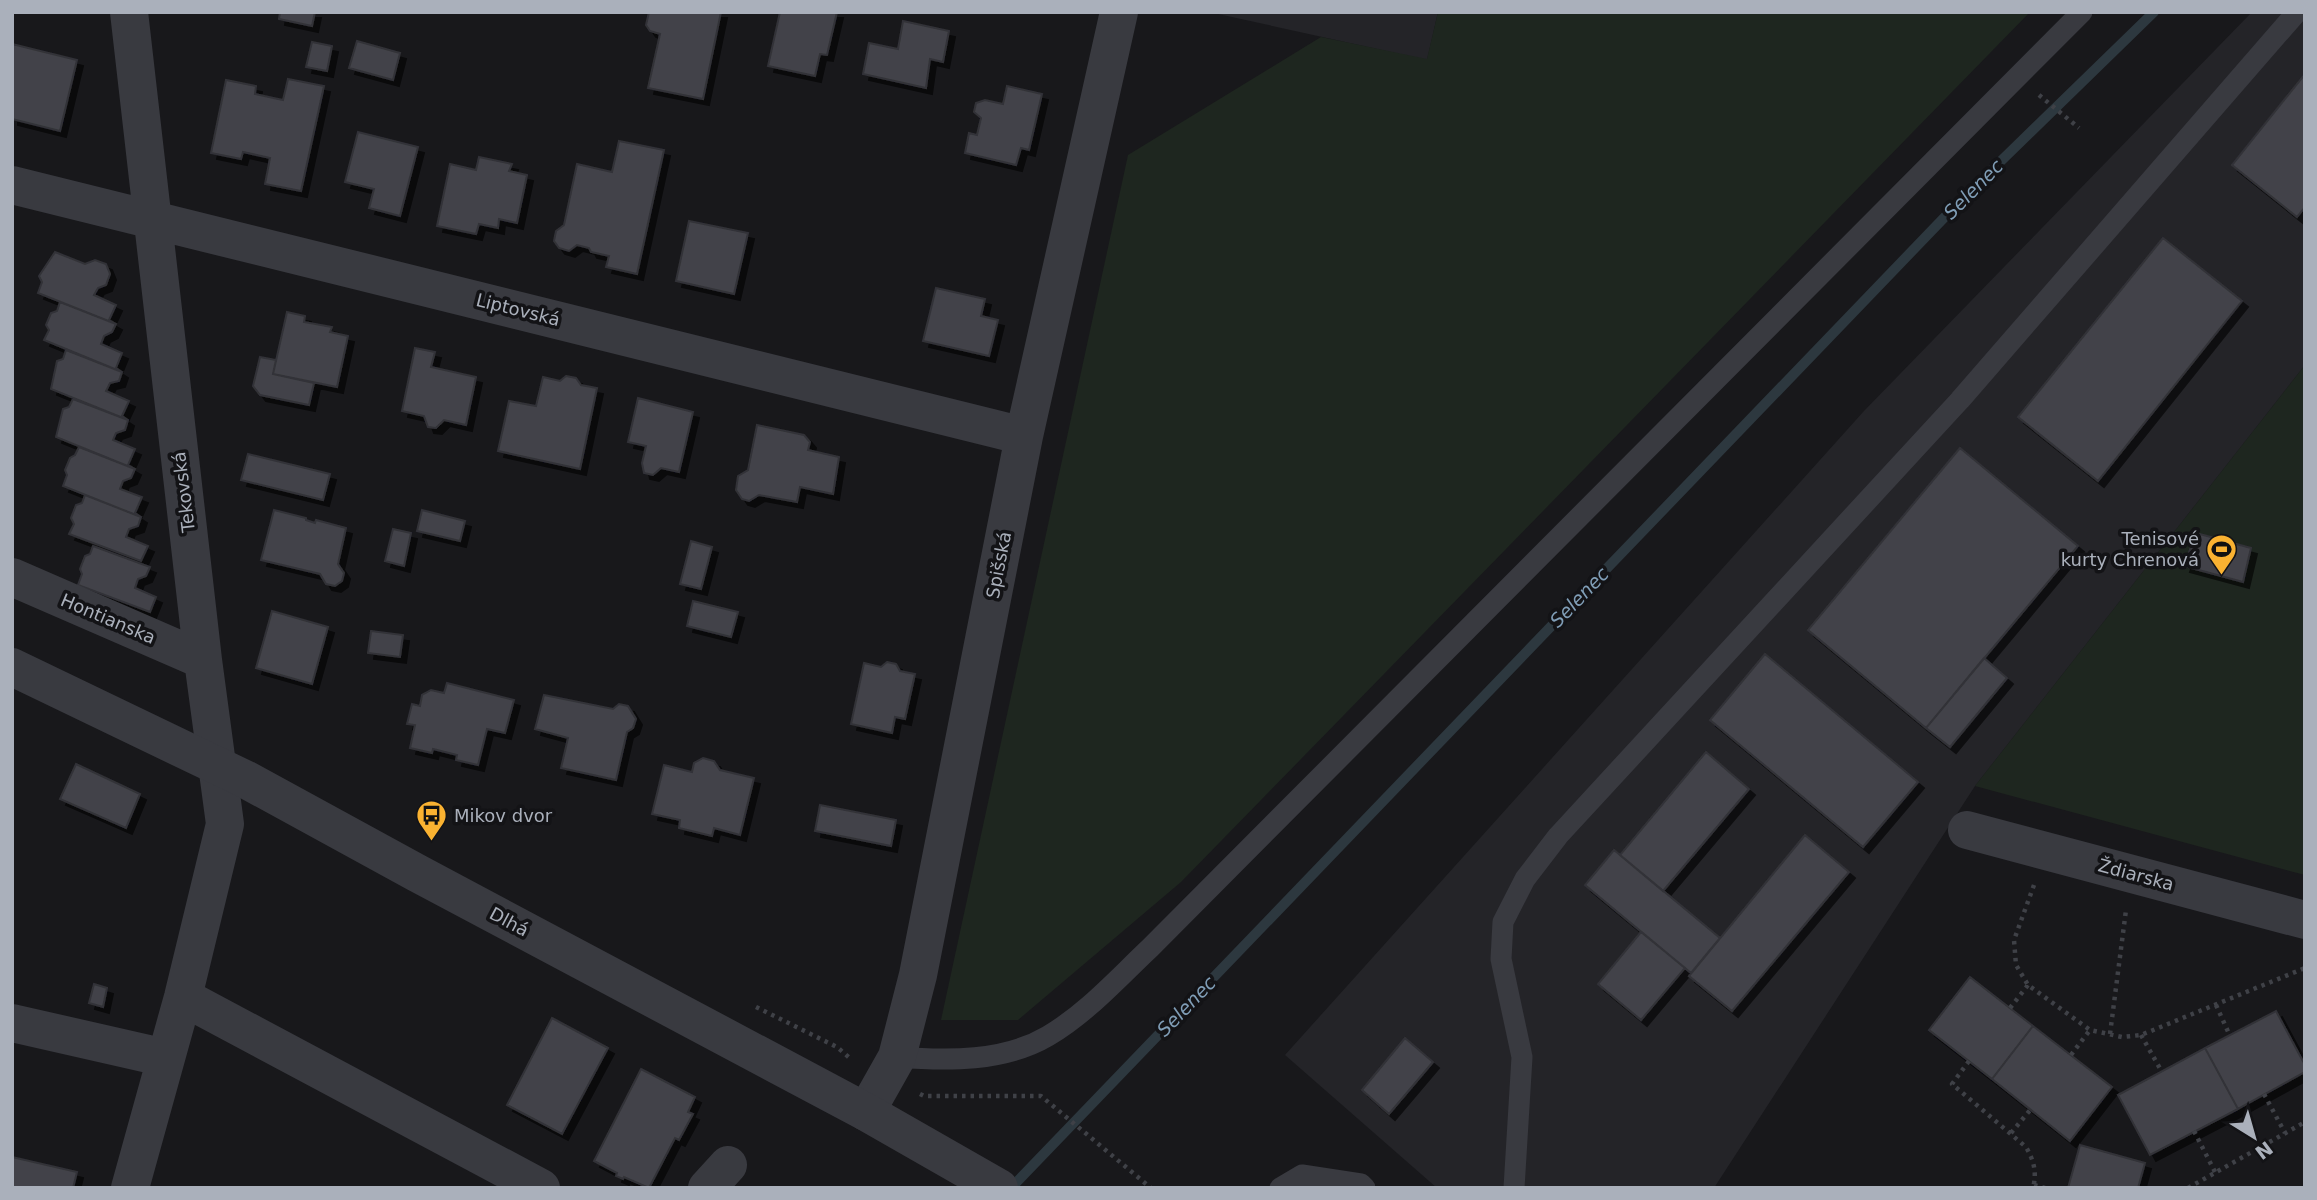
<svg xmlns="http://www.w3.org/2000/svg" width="2317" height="1200" font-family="'DejaVu Sans',sans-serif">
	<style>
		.built { fill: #242428 }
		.green { fill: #1e261f }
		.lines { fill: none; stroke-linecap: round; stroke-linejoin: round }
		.stream { stroke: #2d383f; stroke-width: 10 }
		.building { fill: #424348; stroke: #323237; stroke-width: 2; filter: url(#shadow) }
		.path { stroke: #3f4147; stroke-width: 4.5; stroke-dasharray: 3.5 5; stroke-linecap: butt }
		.service { stroke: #393a40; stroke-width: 21 }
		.minor { stroke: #393a40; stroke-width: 38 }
		.tertiary { stroke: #393a40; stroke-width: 38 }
		.labels { text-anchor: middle; stroke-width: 7; stroke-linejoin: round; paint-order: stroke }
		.street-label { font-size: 18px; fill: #aab0bb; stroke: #131316 }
		.poi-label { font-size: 18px; fill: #aab0bb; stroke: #131316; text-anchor: end }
		.water-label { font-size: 19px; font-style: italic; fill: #809eb7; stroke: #131316 }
	</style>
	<defs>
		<filter id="shadow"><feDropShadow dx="6" dy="6" stdDeviation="0" flood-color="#0009"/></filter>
	</defs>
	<rect width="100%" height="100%" fill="#18181b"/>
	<!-- built -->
	<path class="built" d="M1209,12H1438L1427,60Z
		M2252,12H2305V365L1975,786L1714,1188H1437L1285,1055L1864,411Z"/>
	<!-- green -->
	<path class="green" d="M1438,12H2030L1181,882L1018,1020H941L1128,155L1321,37L1427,59Z
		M2305,365V875L1975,786Z"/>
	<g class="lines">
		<!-- stream -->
		<path class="stream" d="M1011,1188L1964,197L2154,12"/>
	</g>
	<!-- building -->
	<path class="building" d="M280,12H315L312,26L279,19Z
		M649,12H721L703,99L648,88L660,34L650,31L646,25Z
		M780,12H837L827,55L820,54L815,76L768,66Z
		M903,21L949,31L943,62L930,59L926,88L863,74L869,43L898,49Z
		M357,41L400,53L393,80L349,68Z
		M312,42L332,46L327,71L306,67Z
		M12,44L77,60L60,131L12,119Z
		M2305,74V207L2297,217L2232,165Z
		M288,79L324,86L301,191L265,184L270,158L243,152L241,159L211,153L226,80L256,86L255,94L283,100Z
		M1007,86L1042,94L1029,150L1021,148L1016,165L965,153L969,133L977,135L981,118L974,112L976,103L985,100L1003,104Z
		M358,132L418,147L400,216L369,208L374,189L345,182Z
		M619,141L664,150L637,274L606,267L609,256L591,252L589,248L577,245L569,251L559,248L554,241L556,231L564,225L577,164L612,172Z
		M479,157L512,164L509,171L527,175L517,223L499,219L498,228L479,224L476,234L437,226L450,164L476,170Z
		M689,221L748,233L734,294L676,281Z
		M2163,238L2242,301L2098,481L2018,417Z
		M55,252L85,264L95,260L106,264L110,274L106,285L98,288L94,295L116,305L109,320L116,324L38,293L42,282L39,276Z
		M936,288L985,299L981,316L998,320L989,356L923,341Z
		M60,302L116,324L112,332L104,336L101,344L122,353L116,368L122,372L44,340L49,330L46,325L51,313L57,311Z
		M287,312L305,316L304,322L332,327L330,332L348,336L337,387L273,374Z
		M415,348L435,352L431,367L476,377L466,425L444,420L436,428L428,427L424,416L402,411Z
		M66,350L122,372L119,381L110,383L106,391L129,401L122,416L128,420L51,389L57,361L63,359Z
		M260,357L276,360L273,374L314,383L309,405L260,395L253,386Z
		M566,376L576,378L581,385L597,388L580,469L498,451L509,401L536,406L543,377L560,381Z
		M638,398L693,412L679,472L661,468L653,475L644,473L642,463L646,446L628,442Z
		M73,399L128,420L125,430L116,433L113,440L135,449L128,465L135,469L56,437L63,409L69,407Z
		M757,425L804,435L810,442L808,450L839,457L833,494L800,487L797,502L759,495L749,501L742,499L736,490L738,476L748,470Z
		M79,447L135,469L131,478L123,481L120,489L142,497L135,513L141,517L63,486L67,475L65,470L70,458L75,455Z
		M1960,448L2078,546L1926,728L1808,630Z
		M248,454L330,474L323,500L241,480Z
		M85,495L141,517L138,526L129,529L126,537L148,546L141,561L69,534L74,524L71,518L76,505L82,503Z
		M274,510L306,518V520L315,523L316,520L346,528L338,564L344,573L342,581L335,586L326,584L320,574L261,560Z
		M422,510L465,521L460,541L417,531Z
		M393,529L411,533L404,566L385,561Z
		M2196,533L2251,548L2243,582L2184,566Z
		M691,541L712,547L701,589L680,584Z
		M93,546L150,567L146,576L138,579L135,588L156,597L150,612L78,585L82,574L80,569L85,556L90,554Z
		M693,601L738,612L731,637L687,626Z
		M272,611L328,627L312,684L256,668Z
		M371,631L403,635L400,657L368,653Z
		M1765,654L1918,782L1863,847L1710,720Z
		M1984,658L2007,678L1950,747L1926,728Z
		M887,662L896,664L900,671L915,674L905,719L895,717L892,733L851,724L864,663L881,667Z
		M447,683L514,700L505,733L487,729L478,765L456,760L457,755L433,749L432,753L410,748L415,725L407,724L412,704L420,706L422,695L431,690L444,693Z
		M544,695L613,709L619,704L628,706L636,719L633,728L627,732L616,780L561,768L568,738L535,729Z
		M1706,752L1749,789L1663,891L1620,855Z
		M703,758L714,761L720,770L754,778L740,835L714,828L712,836L679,828L680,820L652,814L664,765L692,772L694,763Z
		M76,764L140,794L126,828L60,799Z
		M820,805L896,820L891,846L815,831Z
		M1805,835L1849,872L1732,1011L1689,976Z
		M1614,850L1720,938L1691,973L1585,885Z
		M1641,932L1685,968L1641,1020L1598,984Z
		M1970,977L2033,1026L1992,1079L1929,1030Z
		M94,984L107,988L103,1007L89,1003Z
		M2276,1011L2305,1065V1072L2238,1109L2205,1048Z
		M552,1018L608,1048L562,1134L507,1105Z
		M2033,1026L2112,1087L2070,1141L1992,1079Z
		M1405,1038L1433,1062L1389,1114L1362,1090Z
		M2205,1048L2238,1109L2150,1155L2118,1095Z
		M641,1069L695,1097L688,1112L693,1114L679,1140L675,1138L649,1188L624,1177L623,1179L616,1176L617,1173L594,1161Z
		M2080,1145L2145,1163L2138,1188H2068Z
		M12,1157L77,1172L73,1188H12Z"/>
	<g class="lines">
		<!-- path -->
		<path class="path" d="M2039,95L2079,128
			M2034,885L2014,940L2016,965L2028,985L2090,1030L2122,1037L2141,1035L2305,968
			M2216,1005L2230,1036
			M756,1007L837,1047L852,1060
			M2010,1008L2028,985
			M2110,1034L2126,910
			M2141,1035L2162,1072
			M2071,1055L2090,1030
			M1969,1061L1952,1084L2026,1147C2034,1161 2037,1172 2033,1188
			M920,1094L924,1096H1041L1151,1188
			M2264,1094L2285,1133
			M2194,1131L2215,1172
			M2011,1133L2031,1109
			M2034,1185L2045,1188
			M2188,1188L2305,1122"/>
		<!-- service -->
		<path class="service" d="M897,1057C947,1061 1004,1062 1048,1036C1087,1013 1118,978 1150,948L2082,12
			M1280,1188L1302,1175L1361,1184L1365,1188
			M1514,1188L1522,1057L1501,959L1503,922L1525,879L1558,836L1960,400L2297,12"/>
		<!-- minor -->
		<path class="minor" d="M129,12L203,660L225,824L183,997L130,1188
			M12,185L1024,436
			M12,577L203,660
			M1967,830L2305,920
			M183,997L541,1188
			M12,1023L166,1058
			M866,1112L897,1057L918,975L1024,436L1119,12
			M707,1188L728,1165"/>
		<!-- tertiary -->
		<path class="tertiary" d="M12,667L245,779L417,873L866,1112L999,1188"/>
	</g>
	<!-- icons -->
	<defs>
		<symbol id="stadium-pin" viewBox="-11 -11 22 30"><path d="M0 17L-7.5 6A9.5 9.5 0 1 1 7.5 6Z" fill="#fab231" stroke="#131316"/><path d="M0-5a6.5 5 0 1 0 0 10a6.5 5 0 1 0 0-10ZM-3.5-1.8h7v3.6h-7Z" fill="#111"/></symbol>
		<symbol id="bus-pin" viewBox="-11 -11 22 30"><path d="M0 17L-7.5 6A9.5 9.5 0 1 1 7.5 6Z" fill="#fab231" stroke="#131316"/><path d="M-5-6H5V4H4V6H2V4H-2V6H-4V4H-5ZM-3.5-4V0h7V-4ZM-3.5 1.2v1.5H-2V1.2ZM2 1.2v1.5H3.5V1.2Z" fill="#111"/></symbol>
	</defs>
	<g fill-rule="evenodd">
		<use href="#stadium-pin" x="2204" y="532" width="35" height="47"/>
		<use href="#bus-pin" x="414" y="798" width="35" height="47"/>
	</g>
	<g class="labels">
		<!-- street labels -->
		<g class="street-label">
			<text transform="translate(518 310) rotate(14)" y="6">Liptovská</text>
			<text transform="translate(184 492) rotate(-97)" y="6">Tekovská</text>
			<text transform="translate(999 565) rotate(-79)" y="6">Spišská</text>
			<text transform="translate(108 619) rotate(23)" y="6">Hontianska</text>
			<text transform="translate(2136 875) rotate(15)" y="6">Ždiarska</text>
			<text transform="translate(509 922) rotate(28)" y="6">Dlhá</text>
		</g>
		<!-- poi labels -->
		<g class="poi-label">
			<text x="2199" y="545">Tenisové<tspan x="2199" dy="21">kurty Chrenová</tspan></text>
			<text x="454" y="822" text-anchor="start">Mikov dvor</text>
		</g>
		<!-- water labels -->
		<g class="water-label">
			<text transform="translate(1973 189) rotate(-45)" y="7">Selenec</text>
			<text transform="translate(1579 597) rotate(-46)" y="7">Selenec</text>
			<text transform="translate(1186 1006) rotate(-46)" y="7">Selenec</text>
		</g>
	</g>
	<!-- border -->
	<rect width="2317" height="1200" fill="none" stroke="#aab0bb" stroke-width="28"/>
	<!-- north arrow -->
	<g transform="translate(2254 1137) rotate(143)" stroke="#131316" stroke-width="5" paint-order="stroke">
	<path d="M0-5L12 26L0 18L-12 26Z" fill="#aab0bb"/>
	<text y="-10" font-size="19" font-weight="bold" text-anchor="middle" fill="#aab0bb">N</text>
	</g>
</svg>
